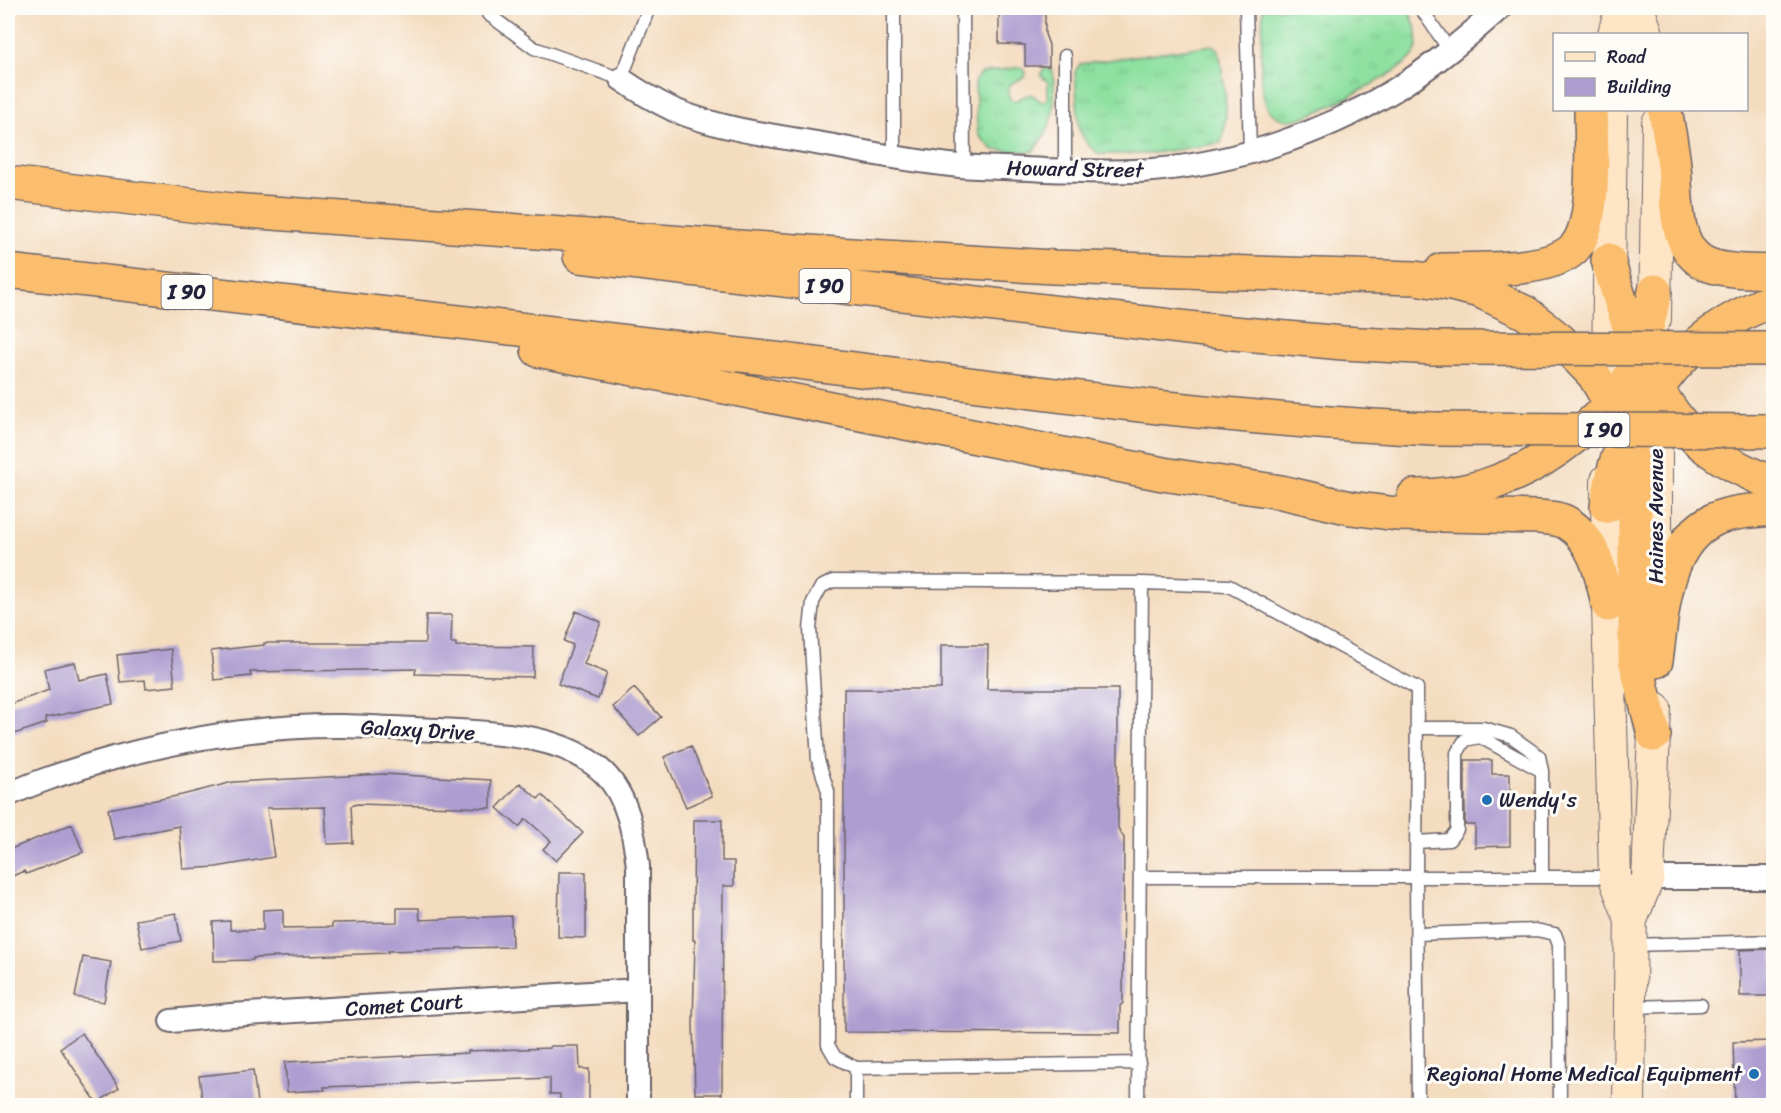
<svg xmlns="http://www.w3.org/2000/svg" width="1781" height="1113" font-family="Sriracha,sans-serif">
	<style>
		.grass { fill: url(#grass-tufts); stroke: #58816e; stroke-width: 1.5 }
		.building { fill: #ad9dd0 }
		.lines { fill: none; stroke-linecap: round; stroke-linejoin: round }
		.lane-casing { stroke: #6c6369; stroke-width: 15 }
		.street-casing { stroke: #6c6369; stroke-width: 26 }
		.secondary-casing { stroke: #6c6369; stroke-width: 34 }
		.highway-casing { stroke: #6c6369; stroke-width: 36 }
		.lane { stroke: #fff; stroke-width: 12 }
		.street { stroke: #fff; stroke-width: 22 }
		.secondary { stroke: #fde5c5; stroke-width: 32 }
		.highway { stroke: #fbbe6e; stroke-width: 33 }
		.highway-bridge-casing { stroke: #6c6369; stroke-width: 36; stroke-linecap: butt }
		.highway-bridge { stroke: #fbbe6e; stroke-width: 33 }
		.poi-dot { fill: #1f6fb2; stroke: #fdfcf7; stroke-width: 2 }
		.labels { text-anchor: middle; stroke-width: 6; stroke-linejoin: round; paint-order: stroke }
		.shield { fill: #fdfcf7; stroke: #646373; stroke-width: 1.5 }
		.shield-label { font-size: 20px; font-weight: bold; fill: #22223b }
		.street-label { font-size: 21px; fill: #22223b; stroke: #fdfcf7 }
		.poi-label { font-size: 21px; fill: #22223b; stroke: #fdfcf7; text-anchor: start }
	</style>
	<defs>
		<pattern id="grass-tufts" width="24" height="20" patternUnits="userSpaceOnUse" patternTransform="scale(1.5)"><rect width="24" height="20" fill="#8ee0a0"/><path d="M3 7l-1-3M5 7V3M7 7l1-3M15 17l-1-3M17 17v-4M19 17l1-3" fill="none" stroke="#7ac08b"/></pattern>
	</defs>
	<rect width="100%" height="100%" fill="#fdfcf7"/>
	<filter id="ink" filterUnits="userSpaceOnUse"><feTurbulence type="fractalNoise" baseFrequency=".0167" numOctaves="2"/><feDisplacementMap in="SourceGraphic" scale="12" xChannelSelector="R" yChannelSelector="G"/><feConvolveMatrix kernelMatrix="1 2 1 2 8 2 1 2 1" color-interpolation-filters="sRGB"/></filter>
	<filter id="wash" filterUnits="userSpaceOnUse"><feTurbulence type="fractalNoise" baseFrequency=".008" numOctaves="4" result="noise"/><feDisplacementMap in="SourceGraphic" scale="24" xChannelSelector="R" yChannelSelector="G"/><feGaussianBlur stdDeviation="1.35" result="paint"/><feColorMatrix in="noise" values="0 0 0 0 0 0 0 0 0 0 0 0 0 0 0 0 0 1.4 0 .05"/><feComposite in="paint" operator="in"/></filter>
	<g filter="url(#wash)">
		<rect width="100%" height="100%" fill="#f4dcbf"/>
		<!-- grass -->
		<path class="grass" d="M1263,8H1309L1313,12L1329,10L1332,8H1408C1414,22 1423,40 1413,56C1401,72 1312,118 1291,120C1282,121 1272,115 1268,108C1256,90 1263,31 1263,8Z
			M1212,45L1219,50C1223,81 1231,113 1221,143L1147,154H1099L1087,144L1079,129L1075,72L1080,64Z
			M1021,67L1026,72L1025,77L1012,83L1008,87L1009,98L1014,101L1030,94L1034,96L1041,102L1045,101L1048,96V82L1040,75L1045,68L1052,70C1054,78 1054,86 1054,94C1054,121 1049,132 1032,152L994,150L979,136L977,129L975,80L981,73Z"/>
		<g id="blocks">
			<!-- building -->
			<path class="building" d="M999,8H1045V34L1049,45V66H1025V45L999,44Z
				M576,611L601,622L584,664L607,673L598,699L558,684L573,645L564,641Z
				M426,615H452L451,643H456V646L534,647L533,677L415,674L416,669L250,672L251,676L214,680L211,651L264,645V643H425Z
				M941,645H988L987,689H1118V828L1124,838L1123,1003L1120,1006V1033L844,1032V689H941Z
				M171,649L175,686L146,689L145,680L120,682L117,655Z
				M75,662L79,680L107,674L113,704L45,718L47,723L8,736V705L49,690L44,669Z
				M634,688L661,717L639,736L613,707Z
				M691,746L712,796L686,807L664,757Z
				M1465,760H1492V774H1510V846L1475,847V825H1465Z
				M384,774L491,780V808L357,804L351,806L353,843L327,844L325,807L267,808L274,857L216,867L183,869L179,826L114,839L108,809L182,795L233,782Z
				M520,783L538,799L542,795L583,833L556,861L543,849L551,841L526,819L519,827L497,808Z
				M694,820H722V861H734V886H723L722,1094H695L693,1025L695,940H693V902Z
				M72,824L83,852L26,874L24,871L8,878V850Z
				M559,872H586V938L558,937Z
				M397,908H419L420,920L511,916L512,947L457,948V949L388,951V953L253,958V960L214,961L213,922L230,921V930H263V910L283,909V928L332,927V923L397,922Z
				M176,913L181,941L142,948L136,920Z
				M1773,949V996H1740V950Z
				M83,957L111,962L104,1002L75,997Z
				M82,1033L119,1088L97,1103L60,1048Z
				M1773,1041V1106H1735L1733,1042Z
				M550,1046H579L580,1069H589V1106H560V1094H550V1078L324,1087L325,1090L287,1092L285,1062L468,1053V1051L550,1048Z
				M253,1070L257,1103L232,1106H203L199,1076Z"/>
		</g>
	</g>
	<g filter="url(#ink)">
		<use href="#blocks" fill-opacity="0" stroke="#6c6369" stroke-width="1.5"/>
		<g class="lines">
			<defs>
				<path id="lane" d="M488,8V14L534,48L621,79L647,13V8
					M894,8V157
					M963,8L964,166
					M1246,8L1250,152
					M1422,8V10L1450,51
					M1065,56V171
					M1417,728H1483L1511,736L1539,756L1542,771V877
					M1416,842L1449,840L1457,830V753L1465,740L1480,737L1542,771
					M1140,877H1613
					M1417,934L1536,930L1555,934L1559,945L1560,1106
					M1632,945L1774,941
					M1631,1007L1701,1005
					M856,1068L835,1057L828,1045V791L818,760L810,629L813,602L821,587L833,581L1142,583
					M856,1106V1068L1139,1063
					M1138,1106L1142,583L1229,586L1417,688L1416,877L1418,1106"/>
				<path id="street" d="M621,79C638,91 655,101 674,110C724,131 786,137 839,147C879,155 919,162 960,166C988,168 1016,168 1045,170C1081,171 1117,173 1153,170C1236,163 1321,134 1393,91C1432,67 1466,38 1500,8
					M8,795C35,782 64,773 93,764C174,740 260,725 344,726C376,727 408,729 440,730C494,733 563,733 604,773C628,797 634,834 638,866V1106
					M1648,878H1774
					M171,1021L231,1015L638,990"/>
				<path id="secondary" d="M1638,8L1647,34
					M1614,34L1621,8
					M1655,319L1658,123
					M1608,376L1611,110
					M1656,405V610
					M1607,480L1608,605L1615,878L1631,920
					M1631,920L1648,878L1655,708
					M1629,1106L1631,898"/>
				<path id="highway" d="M1665,110C1668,128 1672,146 1674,165C1677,196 1672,252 1709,265C1729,272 1752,271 1774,272
					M8,183L240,211
					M218,209L851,255L1053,267L1415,278L1451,284L1480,291L1526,313L1560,340L1594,375L1617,415L1633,462L1635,506V659L1654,735
					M580,256L1222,332L1343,343L1434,348
					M1608,260C1625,319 1647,389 1691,434C1713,457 1745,472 1774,484
					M1442,270C1475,269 1555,273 1576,246C1597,221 1591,143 1591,110
					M8,271C263,300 519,328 774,359C994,386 1213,420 1434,429
					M538,350L1163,474L1281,492L1351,508L1397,514L1539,517C1548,518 1559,518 1567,523C1595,539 1602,576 1608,605
					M1414,496C1474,497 1527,474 1573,438C1595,421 1615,402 1629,378C1643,351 1649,321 1655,291
					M1607,506C1610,491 1612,474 1617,460C1620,452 1626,444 1630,436C1662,369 1704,326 1774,300
					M1656,661C1663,612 1663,544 1715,519C1732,511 1755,511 1774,509"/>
			</defs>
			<!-- lane casing -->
			<use href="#lane" class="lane-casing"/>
			<!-- street casing -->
			<use href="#street" class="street-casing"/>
			<!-- secondary casing -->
			<use href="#secondary" class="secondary-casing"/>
			<!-- highway casing -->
			<use href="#highway" class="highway-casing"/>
			<!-- lane -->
			<use href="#lane" class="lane"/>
			<!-- street -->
			<use href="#street" class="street"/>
			<!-- secondary -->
			<use href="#secondary" class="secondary"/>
			<!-- highway -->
			<use href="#highway" class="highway"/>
			<defs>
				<path id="highway-bridge" d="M1434,348L1774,349
					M1434,429L1774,431"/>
			</defs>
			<!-- highway-bridge casing -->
			<use href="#highway-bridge" class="highway-bridge-casing"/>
			<!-- highway-bridge -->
			<use href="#highway-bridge" class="highway-bridge"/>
		</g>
	</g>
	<!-- markers -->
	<g class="poi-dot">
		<circle cx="1487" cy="800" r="6"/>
		<circle cx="1754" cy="1074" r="6"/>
	</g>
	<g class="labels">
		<!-- shield labels -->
		<g class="shield">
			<rect x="799.5" y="269" width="51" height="34" rx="4.5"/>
			<rect x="161.5" y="275" width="51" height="34" rx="4.5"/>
			<rect x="1578.5" y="413" width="51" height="34" rx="4.5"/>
		</g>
		<g class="shield-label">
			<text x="825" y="293">I 90</text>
			<text x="187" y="299">I 90</text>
			<text x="1604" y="437">I 90</text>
		</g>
		<!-- street labels -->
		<g class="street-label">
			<text transform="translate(1075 169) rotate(1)" y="7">Howard Street</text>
			<text transform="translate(1656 516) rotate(-90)" y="7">Haines Avenue</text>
			<text transform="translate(418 730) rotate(3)" y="7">Galaxy Drive</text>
			<text transform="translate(404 1005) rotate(-4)" y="7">Comet Court</text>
		</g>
		<!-- poi labels -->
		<g class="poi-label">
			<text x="1499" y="807">Wendy's</text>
			<text x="1742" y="1081" text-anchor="end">Regional Home Medical Equipment</text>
		</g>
	</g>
	<!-- margin -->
	<rect width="1781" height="1113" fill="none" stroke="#fdfcf7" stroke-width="30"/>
	<!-- legend -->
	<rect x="1553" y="33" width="195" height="78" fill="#fdfcf7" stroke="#a5a5ac" stroke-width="1.5"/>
	<rect x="1565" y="52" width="30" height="9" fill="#fde5c5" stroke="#a5a5ac" stroke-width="1.5"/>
	<text x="1607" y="63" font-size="18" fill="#22223b">Road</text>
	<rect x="1565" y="78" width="30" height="18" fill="#ad9dd0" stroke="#a5a5ac" stroke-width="1.5"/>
	<text x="1607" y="93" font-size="18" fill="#22223b">Building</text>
</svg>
